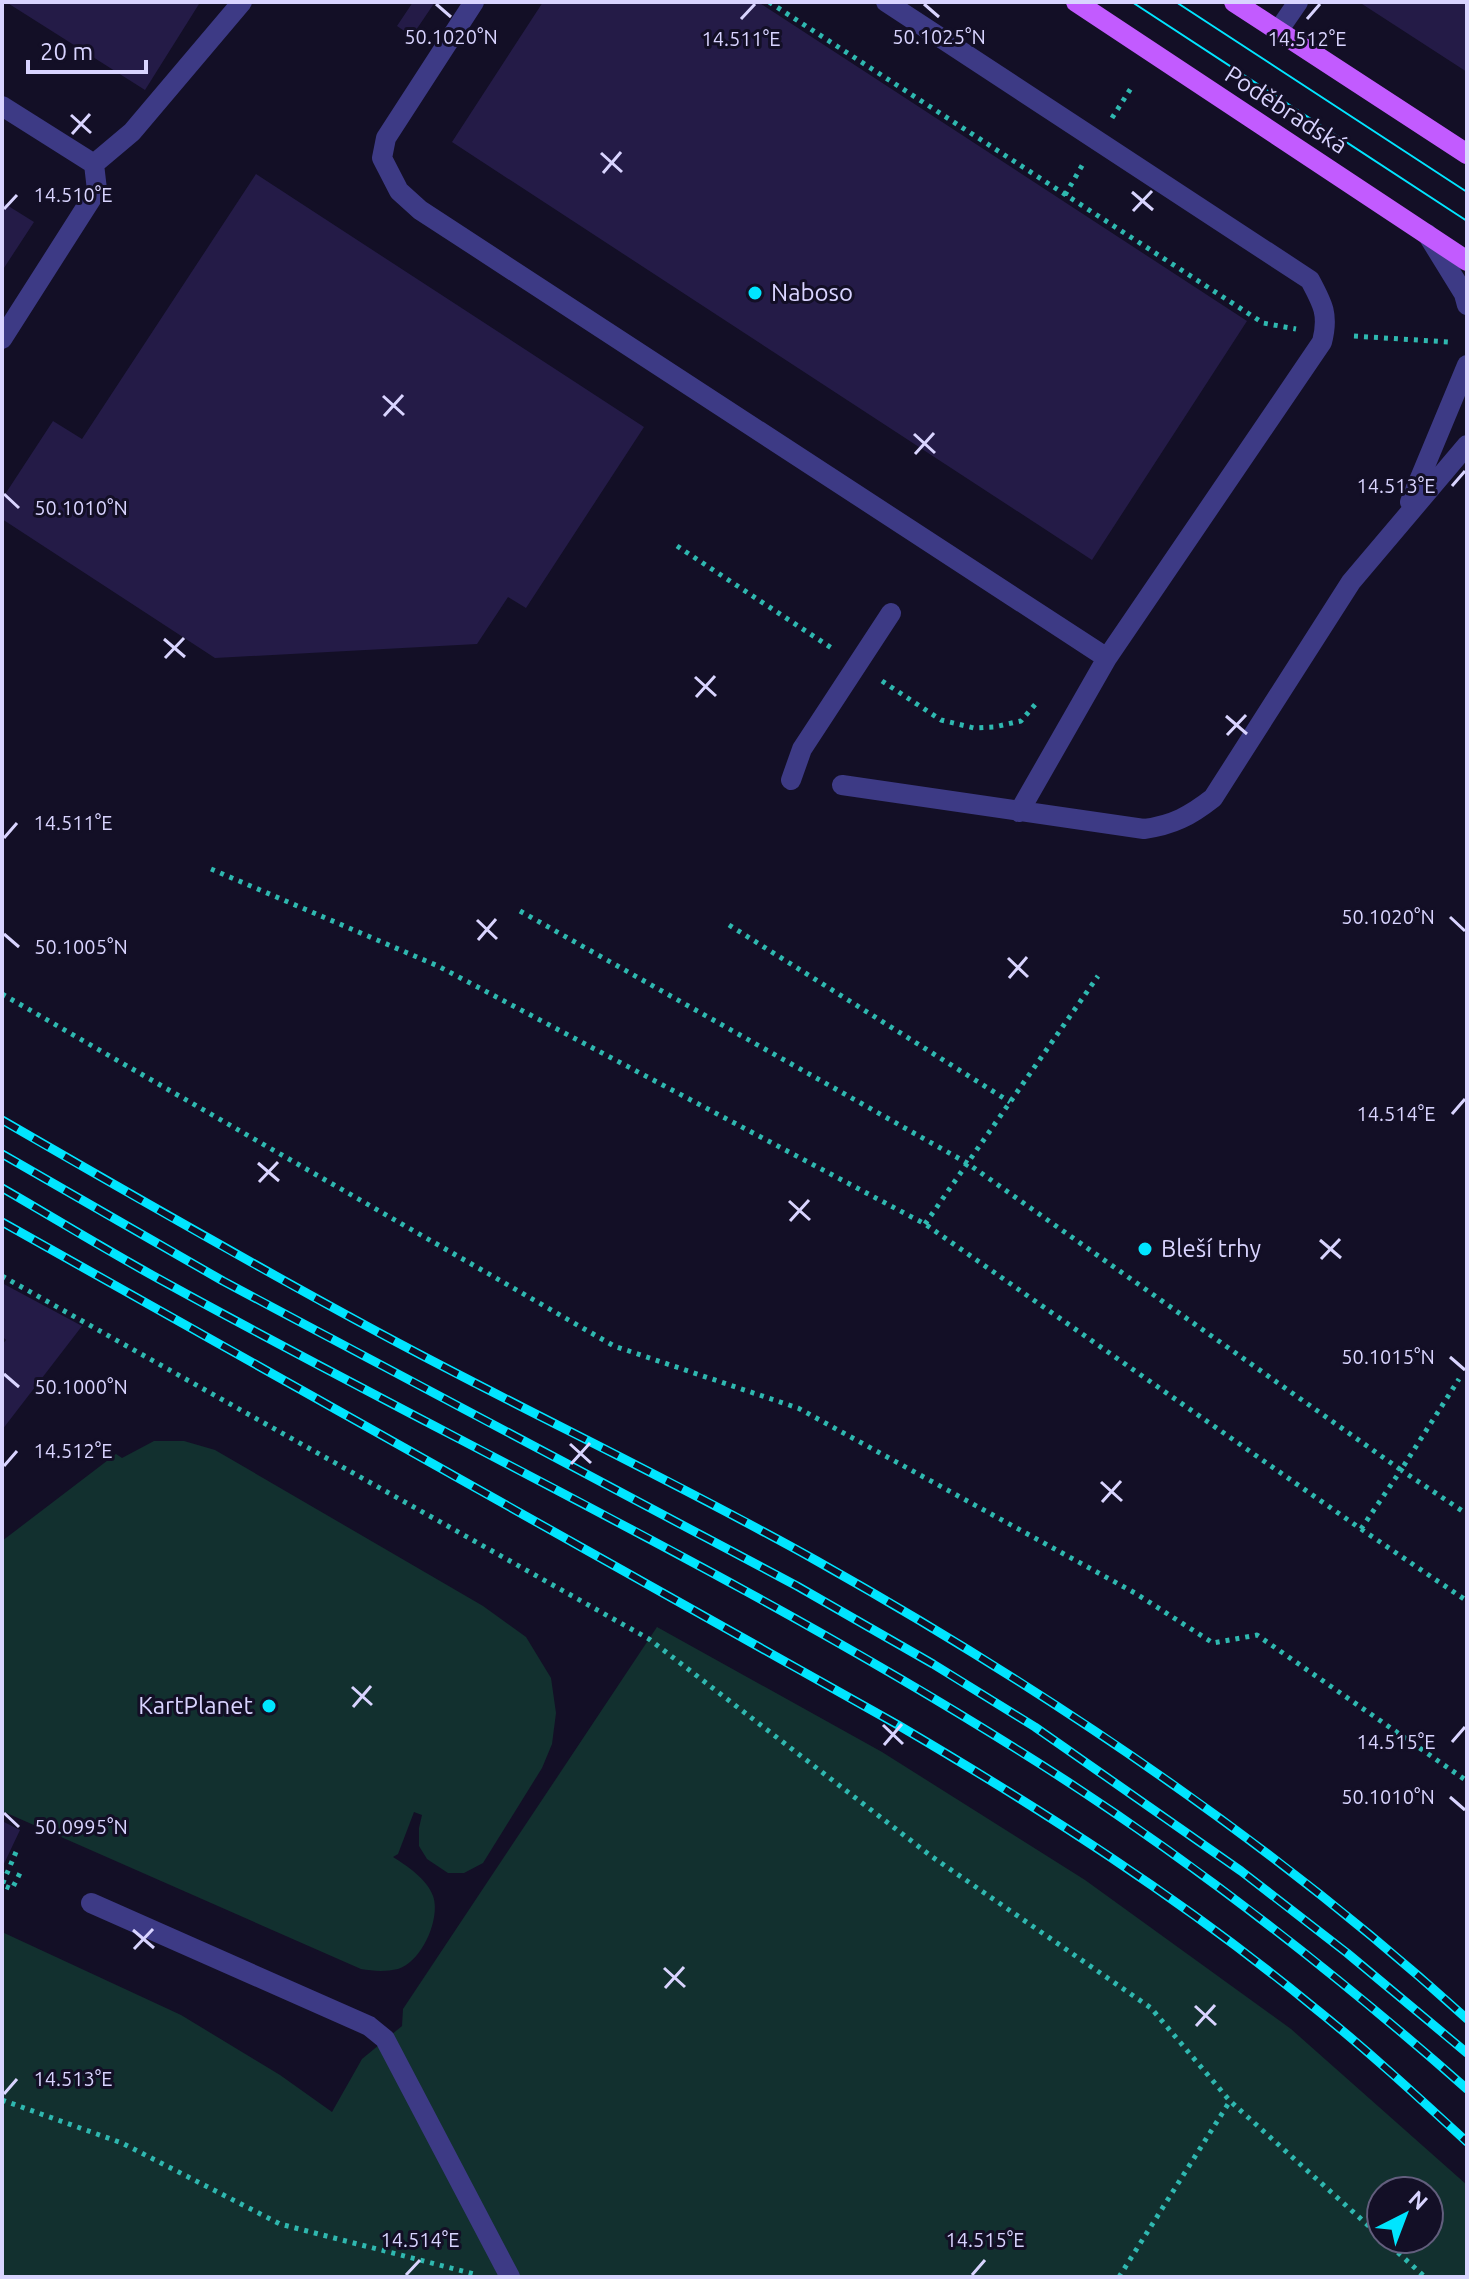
<svg xmlns="http://www.w3.org/2000/svg" width="1469" height="2279" font-family="Ubuntu,sans-serif">
	<style>
		.green { fill: #12302f; fill-rule: evenodd }
		.building { fill: #241b47 }
		.lines { fill: none; stroke-linecap: round; stroke-linejoin: round }
		.path { stroke: #2fb8b0; stroke-width: 5; stroke-dasharray: 4 6; stroke-linecap: butt }
		.minor { stroke: #3d3a85; stroke-width: 20 }
		.major { stroke: #c25bff; stroke-width: 20 }
		.tram { stroke: #00e5ff; stroke-width: 2 }
		.rail-casing { stroke: #00e5ff; stroke-width: 9 }
		.rail { stroke: #130f26; stroke-width: 6; stroke-dasharray: 18; stroke-linecap: butt }
		.ticks { fill: none; stroke: #d9d4ff; stroke-width: 3 }
		.poi-dot { fill: #00e5ff; stroke: #130f26; stroke-width: 3 }
		.labels { text-anchor: middle; stroke-width: 6; stroke-linejoin: round; paint-order: stroke }
		.street-label { font-size: 24px; fill: #d9d4ff; stroke: #130f26 }
		.poi-label { font-size: 24px; fill: #d9d4ff; stroke: #130f26; text-anchor: start }
		.ticks-label { font-size: 20px; text-anchor: middle; fill: #d9d4ff; stroke: #130f26; stroke-width: 6; stroke-linejoin: round; paint-order: stroke }
	</style>
	<rect width="100%" height="100%" fill="#130f26"/>
	<!-- green -->
	<path class="green" d="M154,1441H184L215,1450L483,1606L526,1637L551,1678L556,1713L552,1744L542,1768L483,1863L464,1873H448L427,1859L419,1846V1828L422,1815L414,1812L398,1854L393,1857C407,1866 427,1879 433,1896C441,1918 422,1962 398,1969C385,1972 373,1971 361,1969L2,1811V1541L116,1454L122,1458Z
		M657,1627L882,1752L1085,1880L1291,2029L1467,2185V2277H2V1932L181,2015L280,2075L332,2112L362,2059L402,2026L403,2009ZM1381,2191H1429V2239H1381Z"/>
	<!-- building -->
	<path class="building" d="M6,2H196L199,4L145,90Z
		M413,2H435L412,36L397,26Z
		M543,2H758L1247,321L1092,560L452,142Z
		M1359,2H1467V72Z
		M256,174L644,427L526,608L508,597L477,644L215,658L2,519V499L53,421L82,439Z
		M2,202L34,222L2,271Z
		M2,1283L82,1326L2,1430V1345L6,1340L2,1336Z
		M2,1821L20,1830L2,1868Z"/>
	<g class="lines">
		<!-- path -->
		<path class="path" d="M769,2L1263,323L1296,329
			M1112,118L1133,85
			M1065,195L1083,164
			M1354,336L1448,342
			M677,546L833,649
			M882,681L941,720L974,728L994,727L1021,721L1038,701
			M211,869L438,966L925,1224L1361,1529L1401,1470L1467,1514
			M520,911L967,1163L1401,1470L1459,1379
			M729,925L1010,1102
			M2,994L614,1346L798,1408L1135,1593L1213,1643L1257,1635L1467,1781
			M925,1224L1098,976
			M2,1276L649,1639L931,1856L1151,2008L1230,2101L1381,2237
			M1361,1529L1467,1601
			M16,1852L2,1885L12,1889L20,1873
			M2,2100L122,2143L280,2224L474,2274
			M1383,2239L1425,2277
			M1119,2277L1230,2101"/>
		<!-- minor -->
		<path class="minor" d="M474,2L386,138L382,158L399,191L420,210L1107,658
			M886,2L1310,280C1323,304 1329,315 1322,342L1107,658L1019,812
			M1278,31L1298,2
			M2,106L94,164L97,190L2,339
			M94,164L132,132L242,2
			M1427,234L1464,294L1467,305
			M1410,502L1467,365
			M791,780L802,749L891,613
			M842,785L1144,829C1173,825 1190,816 1213,798L1351,582L1467,445
			M91,1903L369,2026L385,2039L510,2277"/>
		<!-- major -->
		<path class="major" d="M1076,2L1467,261
			M1234,2L1467,154"/>
		<!-- tram -->
		<path class="tram" d="M1132,2L1467,221
			M1176,2L1467,192"/>
		<defs>
			<path id="rail" d="M2,1120C130,1194 257,1267 387,1337C529,1413 676,1482 817,1561C1048,1691 1271,1841 1467,2019
				M2,1154L223,1281L797,1586L933,1664L1035,1727L1241,1871L1347,1953L1467,2053
				M2,1188C54,1218 106,1250 159,1279C445,1437 741,1576 1018,1750C1177,1849 1326,1965 1467,2089
				M2,1222L898,1725C1041,1809 1182,1899 1311,2005C1365,2048 1416,2095 1467,2142"/>
		</defs>
		<!-- rail casing -->
		<use href="#rail" class="rail-casing"/>
		<!-- rail -->
		<use href="#rail" class="rail"/>
	</g>
	<!-- ticks -->
	<path class="ticks" d="M436,4L451,17M924,4L939,17M741,19L755,4M1307,19L1320,4M71,115L91,133M72,134L90,114M601,153L622,172M603,173L621,152M1132,192L1153,210M4,209L17,195M1133,211L1152,191M383,396L404,415M384,416L403,395M914,434L935,453M915,454L934,433M1452,486L1465,471M4,494L19,508M164,639L185,657M165,658L184,638M695,677L716,696M696,697L715,676M1226,716L1247,734M1227,735L1246,715M4,838L17,823M1450,917L1465,931M477,920L497,939M4,934L19,947M478,940L496,919M1008,958L1028,977M1009,978L1027,957M1452,1114L1465,1099M258,1163L279,1181M259,1182L278,1162M789,1201L810,1220M790,1221L809,1200M1320,1240L1341,1258M1321,1259L1340,1239M1450,1357L1465,1370M4,1374L19,1387M570,1444L591,1463M571,1464L590,1443M4,1466L17,1451M1101,1482L1122,1501M1102,1502L1121,1481M352,1687L372,1705M353,1707L371,1686M883,1725L903,1744M1452,1742L1465,1727M884,1745L902,1724M1450,1797L1465,1810M4,1813L19,1827M133,1930L154,1948M134,1949L153,1929M664,1968L685,1987M665,1988L684,1967M1195,2006L1216,2025M1196,2026L1215,2005M4,2094L17,2079M406,2275L420,2260M972,2275L985,2260"/>
	<!-- markers -->
	<g class="poi-dot">
		<circle cx="755" cy="293" r="8"/>
		<circle cx="1145" cy="1249" r="8"/>
		<circle cx="269" cy="1706" r="8"/>
	</g>
	<g class="labels">
		<!-- street labels -->
		<g class="street-label">
			<text transform="translate(1286 110) rotate(33)" y="8">Poděbradská</text>
		</g>
		<!-- poi labels -->
		<g class="poi-label">
			<text x="771" y="301">Naboso</text>
			<text x="1161" y="1257">Bleší trhy</text>
			<text x="253" y="1714" text-anchor="end">KartPlanet</text>
		</g>
	</g>
	<g class="ticks-label">
		<text x="451" y="44">50.1020°N</text>
		<text x="939" y="44">50.1025°N</text>
		<text x="741" y="46">14.511°E</text>
		<text x="1307" y="46">14.512°E</text>
		<text x="73" y="202">14.510°E</text>
		<text x="1396" y="493">14.513°E</text>
		<text x="81" y="515">50.1010°N</text>
		<text x="73" y="830">14.511°E</text>
		<text x="1388" y="924">50.1020°N</text>
		<text x="81" y="954">50.1005°N</text>
		<text x="1396" y="1121">14.514°E</text>
		<text x="1388" y="1364">50.1015°N</text>
		<text x="81" y="1394">50.1000°N</text>
		<text x="73" y="1458">14.512°E</text>
		<text x="1396" y="1749">14.515°E</text>
		<text x="1388" y="1804">50.1010°N</text>
		<text x="81" y="1834">50.0995°N</text>
		<text x="73" y="2086">14.513°E</text>
		<text x="420" y="2247">14.514°E</text>
		<text x="985" y="2247">14.515°E</text>
	</g>
	<!-- border -->
	<rect width="1469" height="2279" fill="none" stroke="#d9d4ff" stroke-width="8"/>
	<!-- north arrow -->
	<g transform="translate(1405 2215) rotate(42)"><circle r="38" fill="#130f26" stroke="#625e7d" stroke-width="2"/>
	<path d="M0-6L14 30L0 20L-14 30Z" fill="#00e5ff"/>
	<text y="-12" font-size="22" font-weight="bold" text-anchor="middle" fill="#d9d4ff">N</text>
	</g>
	<!-- scale -->
	<path d="M28 60v12h118v-12" fill="none" stroke="#d9d4ff" stroke-width="4"/>
	<text x="40" y="60" font-size="24" fill="#d9d4ff" stroke="#130f26" stroke-width="6" paint-order="stroke">20 m</text>
</svg>
